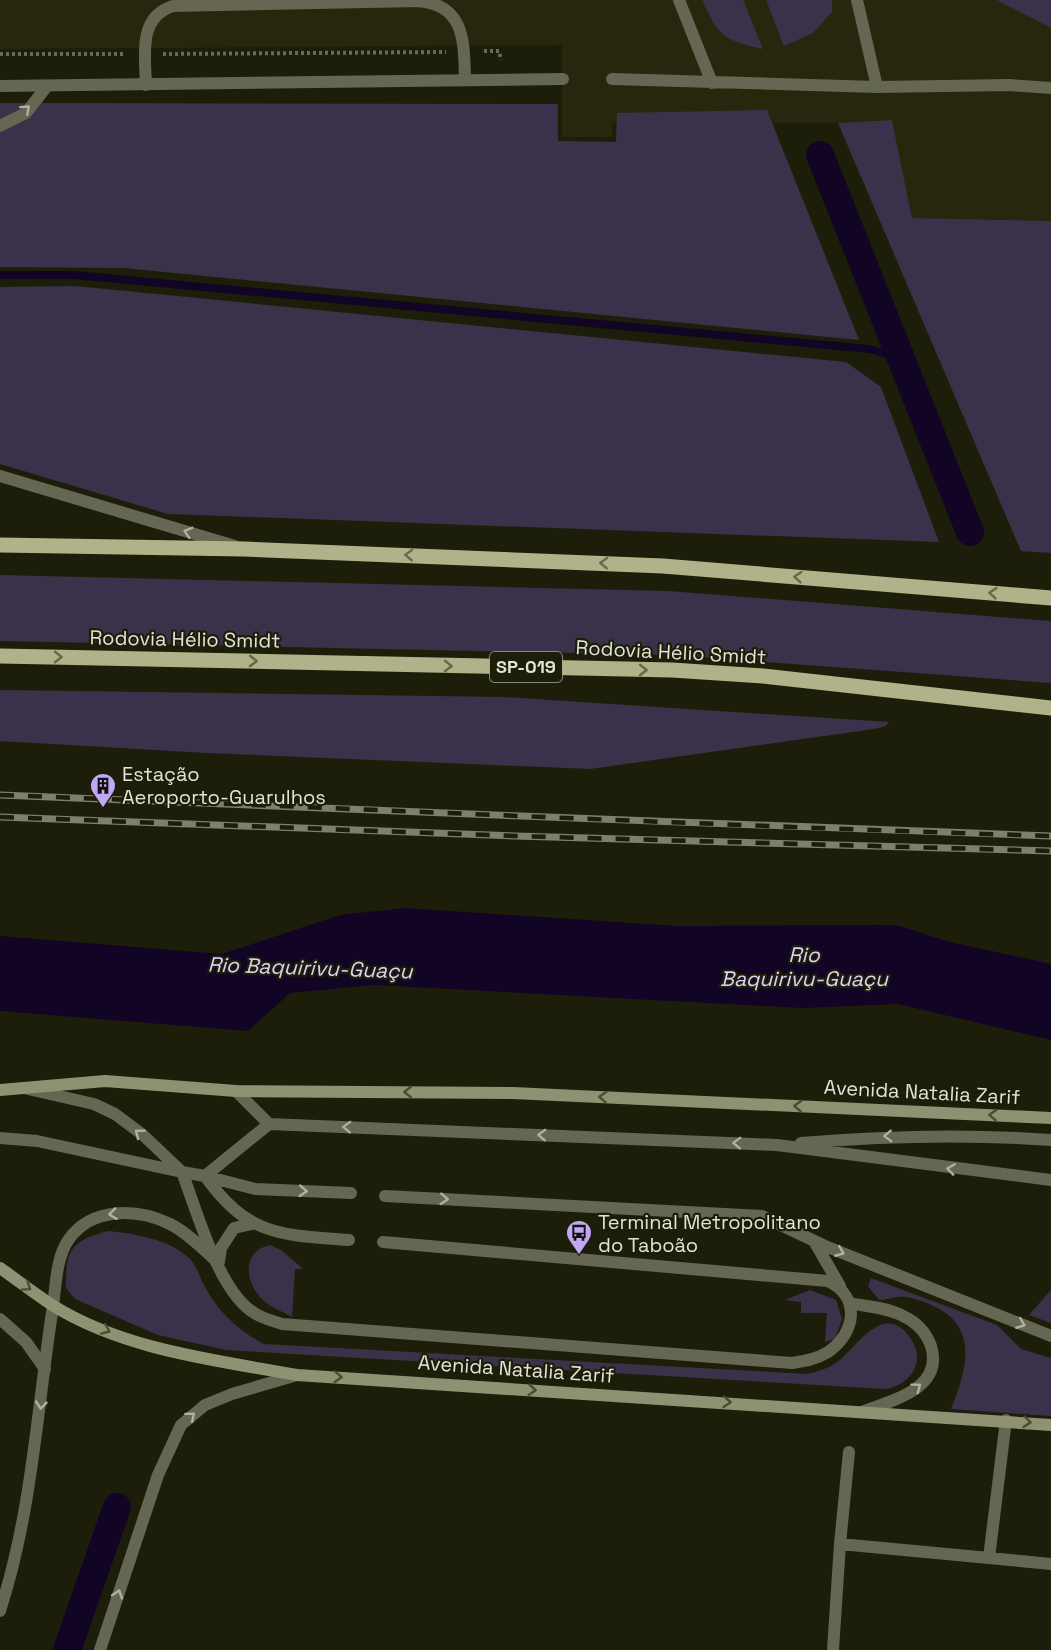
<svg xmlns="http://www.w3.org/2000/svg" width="1051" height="1650" font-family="'Space Grotesk',sans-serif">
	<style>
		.built { fill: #26270c }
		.green { fill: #3a324a }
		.water { fill: #120425 }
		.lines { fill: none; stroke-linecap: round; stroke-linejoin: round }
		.stream { stroke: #120425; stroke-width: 8 }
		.canal { stroke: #120425; stroke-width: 28 }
		.path { stroke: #686958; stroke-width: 4; stroke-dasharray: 3 3; stroke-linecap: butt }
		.service { stroke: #656753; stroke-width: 12 }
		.minor { stroke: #656753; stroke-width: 12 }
		.tertiary { stroke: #656753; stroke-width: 12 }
		.secondary { stroke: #8f9272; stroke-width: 12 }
		.primary { stroke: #b0b389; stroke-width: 15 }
		.rail-casing { stroke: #7e7f6e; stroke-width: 7 }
		.rail { stroke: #1d1e0a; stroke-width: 4.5; stroke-dasharray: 14; stroke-linecap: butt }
		.oneway { stroke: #b0b1a2 }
		.oneway2 { stroke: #66684a }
		.oneway3 { stroke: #4b4c34 }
		.labels { text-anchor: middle; stroke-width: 4.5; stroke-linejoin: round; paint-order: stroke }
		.shield { fill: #1d1e0a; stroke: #a7a89a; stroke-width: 1.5 }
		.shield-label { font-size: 18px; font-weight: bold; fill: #e2e3d7 }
		.street-label { font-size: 20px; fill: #e2e3d7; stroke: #1d1e0a }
		.poi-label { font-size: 20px; fill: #e2e3d7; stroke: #1d1e0a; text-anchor: start }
		.water-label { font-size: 21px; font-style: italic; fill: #ddd0fa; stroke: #1d1e0a }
	</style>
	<rect width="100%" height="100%" fill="#1d1e0a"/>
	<!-- built -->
	<path class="built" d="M0,0H1051V221L912,218L892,120L838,123H612V137H562V45L0,49Z"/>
	<!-- green -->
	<path class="green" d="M702,0H743L763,49C725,41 718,36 702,0Z
		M766,0H832V12L813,33L784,46Z
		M997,0H1051V28Z
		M0,103L558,104V141L616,142L617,113L767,110L859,340L124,268L0,267Z
		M892,120L912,218L1051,221V553L1021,551L838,123Z
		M75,286L846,362L881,387L939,542L168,514L0,464V287Z
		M0,575L668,591L1051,621V683L671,655L0,641Z
		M0,690L504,697L889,722L886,726L874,729L590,769L207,753L0,741Z
		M108,1231C135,1234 170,1239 190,1259C197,1266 200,1278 205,1287C219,1313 239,1331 264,1344L807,1374C819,1371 831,1368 841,1359C859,1343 886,1301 911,1339C927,1362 909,1386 885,1389L226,1350L158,1335L75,1299L66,1288C65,1250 71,1241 108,1231Z
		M270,1245L281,1250L303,1269H295L292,1317C282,1311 267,1306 260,1297C244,1279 243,1251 270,1245Z
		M871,1278L997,1325L1021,1349L1051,1358V1416L951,1409C974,1353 976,1312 906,1297C898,1295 888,1300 879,1300L868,1286Z
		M810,1290L836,1300L842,1319L835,1339L825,1342L827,1313H801V1302L785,1300Z
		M1051,1290V1323L1029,1315L1050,1291Z"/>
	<!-- water -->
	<path class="water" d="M405,908L677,926L897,925L946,941L1051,964V1040L898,1004L803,1008L375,985L290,993L248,1031L0,1011V936L222,954L340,915Z"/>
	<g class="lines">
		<!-- stream -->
		<path class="stream" d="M0,275H74L869,349L903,359"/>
		<!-- canal -->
		<path class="canal" d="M820,155L970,532
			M67,1650L117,1507"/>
		<!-- path -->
		<path class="path" d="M484,51H499L501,60
			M0,54H125
			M163,54L446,52"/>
		<!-- service -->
		<path class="service" d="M679,0L712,83
			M857,0L877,87
			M612,79L877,87L1009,85L1051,88
			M146,85C145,55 138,17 173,6L417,1C465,4 464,41 465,80
			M0,126L26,113L47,86
			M0,476L235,546
			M28,1089L94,1104L115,1114L143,1135L182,1172L205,1176C248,1236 280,1235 349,1240
			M236,1091L269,1124L777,1145L1051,1180
			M0,1138L37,1141L182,1172C197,1211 219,1294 256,1314C264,1319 274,1321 282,1324L792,1363C805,1361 817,1359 828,1352C856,1333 861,1297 828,1281L383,1242
			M801,1143C885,1136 967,1134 1051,1140
			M205,1176L255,1189L351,1193
			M205,1176L269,1124
			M385,1196L762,1216L825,1246L1051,1336
			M814,1241L840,1286
			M219,1262L221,1248L234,1228L252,1224
			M850,1303C867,1307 887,1307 903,1316C916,1322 926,1332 931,1346C944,1388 894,1400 864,1411
			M53,1306C56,1285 56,1257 69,1239C92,1207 137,1208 170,1224C186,1232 200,1246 213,1258
			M0,1319L26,1342L45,1369
			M840,1544L849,1452
			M989,1558L1051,1564
			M833,1650L840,1544L989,1558L1006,1420"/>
		<!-- minor -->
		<path class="minor" d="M0,86L563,79
			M0,1611C32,1512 37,1409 53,1306"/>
		<!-- tertiary -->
		<path class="tertiary" d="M100,1650L158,1475L181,1425L205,1405L232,1394L297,1375"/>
		<!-- secondary -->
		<path class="secondary" d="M0,1090L105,1081L236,1091L513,1093L1051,1118
			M0,1268C17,1280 34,1293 52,1305C124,1350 215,1360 297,1375L1051,1425"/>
		<!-- primary -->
		<path class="primary" d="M0,545L244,549L663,566L1051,598
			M0,656L672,670L763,676L1051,708"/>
		<defs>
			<path id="rail" d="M0,795C350,808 701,825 1051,836
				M0,817L515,836L1051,851"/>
		</defs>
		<!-- rail casing -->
		<use href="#rail" class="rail-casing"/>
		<!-- rail -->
		<use href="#rail" class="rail"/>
	</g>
	<!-- one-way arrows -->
	<defs><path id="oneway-chevron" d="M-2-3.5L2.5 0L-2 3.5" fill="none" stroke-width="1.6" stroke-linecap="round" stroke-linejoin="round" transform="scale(1.5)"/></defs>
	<g class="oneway">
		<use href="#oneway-chevron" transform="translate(26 109) rotate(-42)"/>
		<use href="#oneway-chevron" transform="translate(188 532) rotate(-163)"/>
		<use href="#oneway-chevron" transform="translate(347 1127) rotate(-178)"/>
		<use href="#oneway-chevron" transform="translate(139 1133) rotate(-141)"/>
		<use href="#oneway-chevron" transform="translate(542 1135) rotate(-178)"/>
		<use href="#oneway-chevron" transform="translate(888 1136) rotate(178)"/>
		<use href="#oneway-chevron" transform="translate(737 1143) rotate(-178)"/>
		<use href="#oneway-chevron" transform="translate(951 1169) rotate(-172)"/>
		<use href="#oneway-chevron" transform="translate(303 1191) rotate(3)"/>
		<use href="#oneway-chevron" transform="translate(444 1199) rotate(3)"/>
		<use href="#oneway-chevron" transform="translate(113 1214) rotate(173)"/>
		<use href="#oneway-chevron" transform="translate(840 1252) rotate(22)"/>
		<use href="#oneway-chevron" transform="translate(1021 1324) rotate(22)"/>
		<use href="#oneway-chevron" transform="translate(917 1387) rotate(-37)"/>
		<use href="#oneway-chevron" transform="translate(41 1405) rotate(96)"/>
		<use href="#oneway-chevron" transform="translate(191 1416) rotate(-40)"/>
		<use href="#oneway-chevron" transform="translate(118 1594) rotate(-72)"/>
	</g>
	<g class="oneway2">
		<use href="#oneway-chevron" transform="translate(409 555) rotate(-178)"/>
		<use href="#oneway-chevron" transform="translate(604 563) rotate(-178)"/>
		<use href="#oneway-chevron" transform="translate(798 577) rotate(-175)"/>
		<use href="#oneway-chevron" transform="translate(993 593) rotate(-175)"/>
		<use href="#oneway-chevron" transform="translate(58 657) rotate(1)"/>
		<use href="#oneway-chevron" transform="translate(253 661) rotate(1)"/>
		<use href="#oneway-chevron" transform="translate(448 666) rotate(1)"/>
		<use href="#oneway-chevron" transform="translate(643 670) rotate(1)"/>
	</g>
	<g class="oneway3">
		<use href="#oneway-chevron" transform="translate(408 1092) rotate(-180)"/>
		<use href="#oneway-chevron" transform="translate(603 1097) rotate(-177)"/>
		<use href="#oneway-chevron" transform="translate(798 1106) rotate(-177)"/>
		<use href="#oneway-chevron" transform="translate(993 1115) rotate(-177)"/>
		<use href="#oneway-chevron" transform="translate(27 1287) rotate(35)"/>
		<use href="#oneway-chevron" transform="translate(106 1330) rotate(23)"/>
		<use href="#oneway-chevron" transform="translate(338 1377) rotate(4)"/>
		<use href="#oneway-chevron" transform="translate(532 1390) rotate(4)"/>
		<use href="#oneway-chevron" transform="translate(727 1402) rotate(4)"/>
		<use href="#oneway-chevron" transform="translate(1027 1422) rotate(6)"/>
	</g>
	<!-- icons -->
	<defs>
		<symbol id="building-pin" viewBox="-11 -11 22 30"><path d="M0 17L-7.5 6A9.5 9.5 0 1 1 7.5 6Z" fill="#c2a8f3" stroke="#1d1e0a"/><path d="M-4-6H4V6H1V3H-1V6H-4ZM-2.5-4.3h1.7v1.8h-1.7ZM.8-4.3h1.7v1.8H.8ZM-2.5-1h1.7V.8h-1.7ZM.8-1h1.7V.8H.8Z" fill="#111"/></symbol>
		<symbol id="bus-pin" viewBox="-11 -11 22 30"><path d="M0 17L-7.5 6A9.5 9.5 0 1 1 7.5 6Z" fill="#c2a8f3" stroke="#1d1e0a"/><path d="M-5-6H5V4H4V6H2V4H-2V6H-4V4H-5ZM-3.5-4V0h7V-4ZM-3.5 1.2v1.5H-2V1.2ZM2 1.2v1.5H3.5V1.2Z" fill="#111"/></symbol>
	</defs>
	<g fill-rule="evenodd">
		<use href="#building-pin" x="88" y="771" width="30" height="40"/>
		<use href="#bus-pin" x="564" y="1218" width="30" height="40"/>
	</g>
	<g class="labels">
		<!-- shield labels -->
		<rect class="shield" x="490" y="652" width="72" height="30" rx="4.5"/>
		<g class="shield-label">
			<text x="526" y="673">SP-019</text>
		</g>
		<!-- street labels -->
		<g class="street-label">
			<text transform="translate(185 639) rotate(1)" y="7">Rodovia Hélio Smidt</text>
			<text transform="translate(671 652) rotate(3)" y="7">Rodovia Hélio Smidt</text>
			<text transform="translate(922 1092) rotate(3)" y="7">Avenida Natalia Zarif</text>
			<text transform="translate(516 1369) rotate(4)" y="7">Avenida Natalia Zarif</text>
		</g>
		<!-- poi labels -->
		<g class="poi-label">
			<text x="122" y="781">Estação<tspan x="122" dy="23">Aeroporto-Guarulhos</tspan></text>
			<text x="598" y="1229">Terminal Metropolitano<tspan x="598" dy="23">do Taboão</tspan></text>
		</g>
		<!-- water labels -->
		<g class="water-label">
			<text x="804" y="962">Rio<tspan x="804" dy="24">Baquirivu-Guaçu</tspan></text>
			<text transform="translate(310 968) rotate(2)" y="7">Rio Baquirivu-Guaçu</text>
		</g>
	</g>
</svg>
